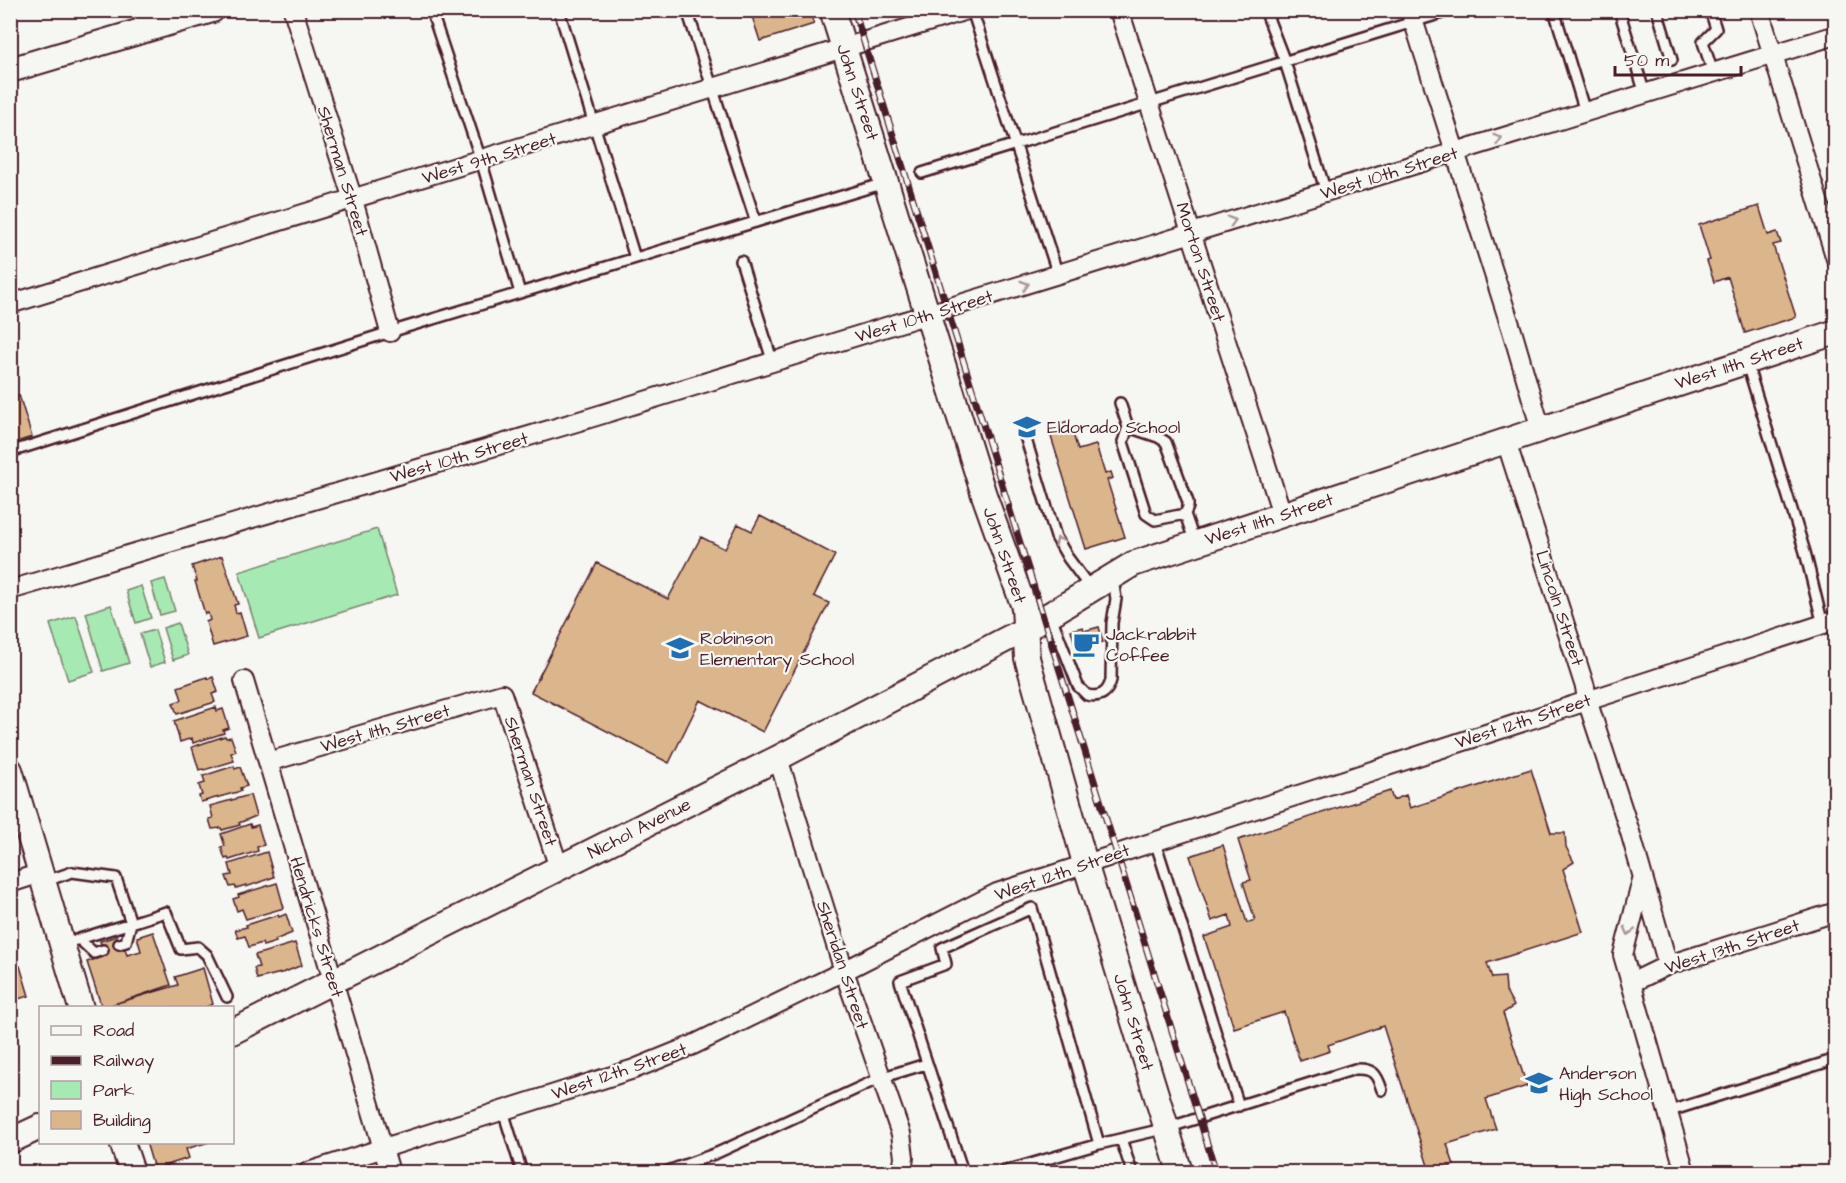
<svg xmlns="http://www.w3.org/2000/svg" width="1846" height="1183" font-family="'Architects Daughter',sans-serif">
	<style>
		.green { fill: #a7e9b2; stroke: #78846e; stroke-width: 1.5 }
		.building { fill: #dbb58c; stroke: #4a1f2b; stroke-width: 1.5 }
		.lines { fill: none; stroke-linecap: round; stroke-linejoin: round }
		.service-casing { stroke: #4a1f2b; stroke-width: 14 }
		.minor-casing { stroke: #4a1f2b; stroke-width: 22 }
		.tertiary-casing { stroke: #4a1f2b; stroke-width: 28 }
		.service { stroke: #f6f6f2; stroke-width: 9 }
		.minor { stroke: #f6f6f2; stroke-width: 18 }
		.tertiary { stroke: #f6f6f2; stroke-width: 24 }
		.rail-casing { stroke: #4a1f2b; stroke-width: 7 }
		.rail { stroke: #f6f6f2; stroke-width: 4.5; stroke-dasharray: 14; stroke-linecap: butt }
		.oneway { stroke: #a99598 }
		.labels { text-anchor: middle; stroke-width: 4.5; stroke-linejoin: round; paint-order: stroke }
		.street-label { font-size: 18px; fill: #4a1f2b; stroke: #f6f6f2 }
		.poi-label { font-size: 18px; fill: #4a1f2b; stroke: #f6f6f2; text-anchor: start }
	</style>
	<rect width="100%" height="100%" fill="#f6f6f2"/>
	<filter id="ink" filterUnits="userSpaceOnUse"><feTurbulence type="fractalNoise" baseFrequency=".0167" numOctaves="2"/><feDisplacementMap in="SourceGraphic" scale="12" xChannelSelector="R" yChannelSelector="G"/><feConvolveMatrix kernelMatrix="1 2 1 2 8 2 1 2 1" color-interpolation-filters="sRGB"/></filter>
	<g filter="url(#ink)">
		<!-- green -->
		<path class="green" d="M377,529L397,595L259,638L239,572Z
			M165,579L175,611L160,615L151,583Z
			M141,586L151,618L136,623L126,591Z
			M111,605L129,663L103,671L86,613Z
			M76,616L94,672L68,680L50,624Z
			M178,623L188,655L173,660L163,628Z
			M155,630L165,662L150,667L140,634Z"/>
		<!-- building -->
		<path class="building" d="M750,10H809L814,24L760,41Z
			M1759,206L1768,235L1777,232L1781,243L1773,245L1796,317L1745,333L1728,277L1714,282L1707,261L1710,260L1699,225Z
			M19,395L32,437L10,444V398Z
			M1069,421L1078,450L1096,445L1105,474L1111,472L1113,478L1107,480L1125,537L1086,549L1048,427Z
			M760,516L835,555L814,596L829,603L763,732L700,700L669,763L531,692L597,563L668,599L701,537L725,549L738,524L752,531Z
			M222,556L238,604L234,605L236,613L240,612L247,636L213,646L206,622L210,620L208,613L205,614L195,581H197L192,566Z
			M1083,627L1084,631L1099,627L1103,642L1089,646L1091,655L1079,658L1071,630Z
			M207,677L208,679L213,677L218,692L212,694L215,702L177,714L173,703L182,700L178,687Z
			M216,707L217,711L223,709L229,728L223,730L224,733L193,743L192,738L180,742L174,721Z
			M225,736L226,738L231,737L236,751L231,753L234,761L204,770L203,769L199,770L192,747Z
			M234,766L235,769L240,767L247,786L240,788L241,791L201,802L199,796L202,795L199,785L205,783L203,776Z
			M1531,769L1551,833H1565L1566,847L1574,862L1563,869L1583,932L1487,963L1492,978L1505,977L1506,991L1514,1006L1503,1013L1527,1086L1486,1099L1496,1129L1447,1144L1454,1165L1430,1172L1383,1026L1328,1045L1330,1051L1300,1061L1284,1012L1234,1028L1204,937L1232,927L1229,915L1212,921L1190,856L1223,845L1247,923L1255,920L1243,882L1251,880L1238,840L1390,791L1393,800L1406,795L1410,808Z
			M250,795L256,816L239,823L240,825L222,830L221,828L212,829L209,819L213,818L210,806Z
			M250,824L251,827L258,825L264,845L257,847L258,851L229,860L228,858L225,859L221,847L225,846L221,834Z
			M267,852L274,877L246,887V885L236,888L235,886L230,887L226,876L232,875L229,864Z
			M277,883L284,908L246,919L242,909L237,911L233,899L239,897L238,895Z
			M286,914L292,933L275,940L276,942L263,946L262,943L249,947L245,936L238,938L235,930L247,927L246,925L278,915L279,917Z
			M153,932L171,985L102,1008L87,962L105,956L100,941L117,936L121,950L125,949L127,955L141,951L137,937Z
			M295,943L302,965L285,972L257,979L254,968L259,967L255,955Z
			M20,966L29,996L10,1001V969Z
			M203,968L213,1004L203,1008H119L117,1003L178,985L175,977Z
			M146,1142H209L186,1149L189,1158L154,1169Z"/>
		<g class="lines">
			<defs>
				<path id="service" d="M431,10L481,160L520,293
					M559,10L635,258
					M687,10L756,222
					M972,10L1058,275
					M1265,10L1285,62L1326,192
					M1554,10L1585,112
					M1619,10L1645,94
					M1657,10L1672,60
					M1710,10L1716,29L1703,42L1713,73
					M922,173L1452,10
					M741,261L773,363
					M1747,364L1805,552L1823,625
					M1120,403L1128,427L1158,437L1166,442L1188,502V507L1185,514L1195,543
					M1128,427L1123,442L1146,514L1155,520L1185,514
					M1024,433L1056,537L1068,558L1091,589
					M10,452L390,332L885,183
					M1051,616L1078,686L1087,695C1100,698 1108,693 1111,680L1112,623L1116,599L1113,579
					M1155,841L1239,1106
					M46,881L72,872L116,878L131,923L63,944
					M79,939L94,953L103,950
					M119,944L126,942L131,923L166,912L181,949L198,947L207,955L227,997
					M503,1111L522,1172
					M1667,1112L1836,1059
					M1121,1139L1132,1172
					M665,1172L717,1153L880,1078L926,1064
					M963,1172L900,981L946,964L942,948L1032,908L1099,1144
					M1002,1172L1099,1144L1167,1128L1355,1069C1373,1068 1377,1074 1382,1090"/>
				<path id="minor" d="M142,10L148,30
					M293,10L353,200L390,332
					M1119,10L1282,514
					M1410,10L1513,334L1541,430
					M1759,10L1836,259
					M10,304L967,10
					M1506,441L1585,687L1587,700L1630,832L1668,965
					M10,590L593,417L1836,35
					M244,681L390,1172
					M778,758L844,971L901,1134L904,1157L902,1172
					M268,762L502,694L559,868
					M1642,880L1623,955L1685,1172
					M10,883L41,873
					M1631,983L1668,965L1836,912
					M308,1172L634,1069L693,1045L844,971L997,893L1836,620"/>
				<path id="tertiary" d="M832,10L984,495L1024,607L1027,658L1085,863L1180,1172
					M10,70L212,10
					M10,770L81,1008
					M232,1032L778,758L1026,629L1133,564L1836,332
					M10,1141L40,1127
					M122,1142L132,1172"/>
			</defs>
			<!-- service casing -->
			<use href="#service" class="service-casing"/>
			<!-- minor casing -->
			<use href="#minor" class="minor-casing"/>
			<!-- tertiary casing -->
			<use href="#tertiary" class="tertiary-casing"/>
			<!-- service -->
			<use href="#service" class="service"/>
			<!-- minor -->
			<use href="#minor" class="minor"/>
			<!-- tertiary -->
			<use href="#tertiary" class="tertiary"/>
			<defs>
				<path id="rail" d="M854,10L1216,1172"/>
			</defs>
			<!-- rail casing -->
			<use href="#rail" class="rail-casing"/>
			<!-- rail -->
			<use href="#rail" class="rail"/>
		</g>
		<!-- one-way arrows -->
		<defs><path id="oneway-chevron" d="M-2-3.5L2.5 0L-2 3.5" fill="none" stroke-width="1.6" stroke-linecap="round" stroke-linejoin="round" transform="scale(1.5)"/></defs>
		<g class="oneway">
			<use href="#oneway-chevron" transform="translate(1498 139) rotate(-17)"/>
			<use href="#oneway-chevron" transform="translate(1232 221) rotate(-17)"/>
			<use href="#oneway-chevron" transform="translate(1025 285) rotate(-17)"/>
			<use href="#oneway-chevron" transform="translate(1059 541) rotate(-115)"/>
			<use href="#oneway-chevron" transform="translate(1629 931) rotate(105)"/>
		</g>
	</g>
	<!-- icons -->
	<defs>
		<symbol id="school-bare" viewBox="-9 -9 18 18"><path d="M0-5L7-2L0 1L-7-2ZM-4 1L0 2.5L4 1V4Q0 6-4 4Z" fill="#1f6fb2" stroke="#f6f6f2" stroke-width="2.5" paint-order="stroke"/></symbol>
		<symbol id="cafe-bare" viewBox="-9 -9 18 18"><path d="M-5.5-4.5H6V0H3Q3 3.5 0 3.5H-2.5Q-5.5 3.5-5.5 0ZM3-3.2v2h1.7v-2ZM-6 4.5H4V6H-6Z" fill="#1f6fb2" stroke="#f6f6f2" stroke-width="2.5" paint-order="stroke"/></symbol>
	</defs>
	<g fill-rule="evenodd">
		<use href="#school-bare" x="1008" y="408" width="38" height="38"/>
		<use href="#cafe-bare" x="1067" y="625" width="38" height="38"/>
		<use href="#school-bare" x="661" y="629" width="38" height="38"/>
		<use href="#school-bare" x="1520" y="1064" width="38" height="38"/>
	</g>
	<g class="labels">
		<!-- street labels -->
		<g class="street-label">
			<text transform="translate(858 92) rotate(72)" y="6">John Street</text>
			<text transform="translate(489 158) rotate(-17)" y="6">West 9th Street</text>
			<text transform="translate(343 171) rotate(73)" y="6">Sherman Street</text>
			<text transform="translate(1389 173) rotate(-17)" y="6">West 10th Street</text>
			<text transform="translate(1201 262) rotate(72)" y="6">Morton Street</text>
			<text transform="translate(924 316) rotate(-17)" y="6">West 10th Street</text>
			<text transform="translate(1739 363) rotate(-18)" y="6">West 11th Street</text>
			<text transform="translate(459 457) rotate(-16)" y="6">West 10th Street</text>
			<text transform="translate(1269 519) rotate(-18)" y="6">West 11th Street</text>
			<text transform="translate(1005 555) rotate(71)" y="6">John Street</text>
			<text transform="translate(1560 608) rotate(72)" y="6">Lincoln Street</text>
			<text transform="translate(1523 721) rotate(-18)" y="6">West 12th Street</text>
			<text transform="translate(385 728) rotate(-16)" y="6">West 11th Street</text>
			<text transform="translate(531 781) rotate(72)" y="6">Sherman Street</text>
			<text transform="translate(639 828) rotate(-27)" y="6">Nichol Avenue</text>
			<text transform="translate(1062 872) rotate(-19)" y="6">West 12th Street</text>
			<text transform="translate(317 927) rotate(73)" y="6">Hendricks Street</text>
			<text transform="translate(1732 946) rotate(-18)" y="6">West 13th Street</text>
			<text transform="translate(843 965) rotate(72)" y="6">Sheridan Street</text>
			<text transform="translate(1134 1022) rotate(73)" y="6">John Street</text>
			<text transform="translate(619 1071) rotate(-19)" y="6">West 12th Street</text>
		</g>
		<!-- poi labels -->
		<g class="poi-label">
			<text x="1047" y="433">Eldorado School</text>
			<text x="1106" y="640">Jackrabbit<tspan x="1106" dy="21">Coffee</tspan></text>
			<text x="700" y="644">Robinson<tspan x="700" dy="21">Elementary School</tspan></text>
			<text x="1559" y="1079">Anderson<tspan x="1559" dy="21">High School</tspan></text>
		</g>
	</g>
	<!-- margin -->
	<rect width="1846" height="1183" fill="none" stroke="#f6f6f2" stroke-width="36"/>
	<rect x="18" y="18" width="1810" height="1147" fill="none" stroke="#4a1f2b" stroke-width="2" filter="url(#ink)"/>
	<!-- legend -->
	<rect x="39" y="1006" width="195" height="138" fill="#f6f6f2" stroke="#b1a0a2" stroke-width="1.5"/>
	<rect x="51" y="1026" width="30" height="9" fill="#f6f6f2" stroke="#b1a0a2" stroke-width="1.5"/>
	<text x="93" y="1036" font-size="18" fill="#4a1f2b">Road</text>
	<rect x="51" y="1056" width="30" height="9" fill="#4a1f2b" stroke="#b1a0a2" stroke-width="1.5"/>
	<text x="93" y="1066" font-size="18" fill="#4a1f2b">Railway</text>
	<rect x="51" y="1081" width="30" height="18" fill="#a7e9b2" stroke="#b1a0a2" stroke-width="1.5"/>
	<text x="93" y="1096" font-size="18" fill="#4a1f2b">Park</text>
	<rect x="51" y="1111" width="30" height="18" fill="#dbb58c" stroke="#b1a0a2" stroke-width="1.5"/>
	<text x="93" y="1126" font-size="18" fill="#4a1f2b">Building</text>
	<!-- scale -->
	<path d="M1615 66v9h126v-9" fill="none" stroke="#4a1f2b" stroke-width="3"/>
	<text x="1624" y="66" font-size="18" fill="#4a1f2b" stroke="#f6f6f2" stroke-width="4.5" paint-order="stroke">50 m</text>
</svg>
